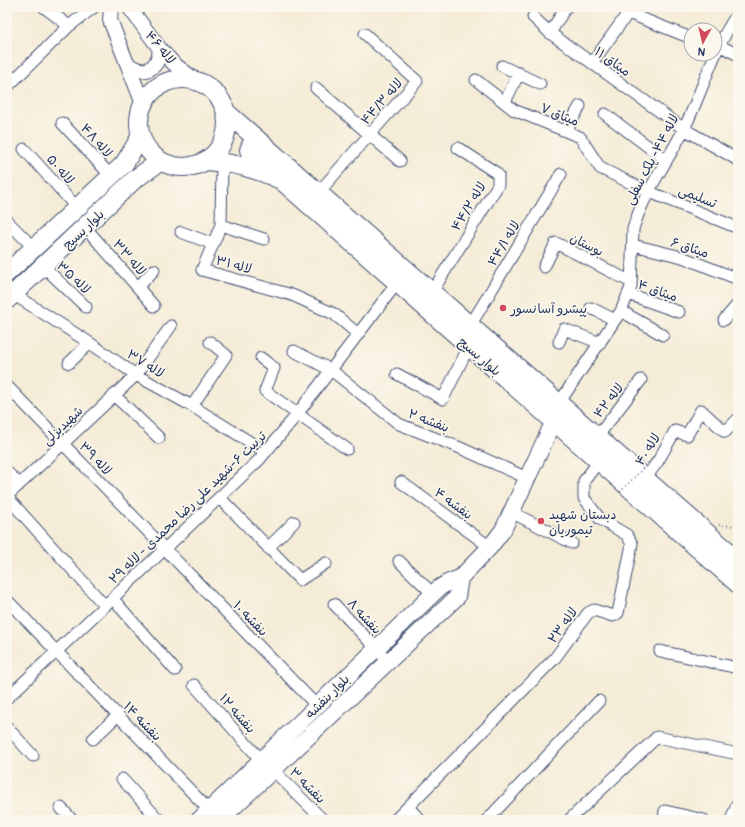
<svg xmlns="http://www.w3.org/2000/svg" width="745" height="827" font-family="Pangolin,'Playpen Sans Arabic',sans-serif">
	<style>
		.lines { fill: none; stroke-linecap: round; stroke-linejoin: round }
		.minor-casing { stroke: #3c4b70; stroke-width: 13 }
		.tertiary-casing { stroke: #3c4b70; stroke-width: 16 }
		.secondary-casing { stroke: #3c4b70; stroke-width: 18 }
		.primary-casing { stroke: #3c4b70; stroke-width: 20 }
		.path { stroke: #3c4b70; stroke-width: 1.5; stroke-dasharray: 1 3; stroke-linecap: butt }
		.minor { stroke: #fff; stroke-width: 11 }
		.tertiary { stroke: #fff; stroke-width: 14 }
		.secondary { stroke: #fff; stroke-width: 16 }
		.primary { stroke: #fff; stroke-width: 18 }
		.path-bridge { stroke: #3c4b70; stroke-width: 1.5; stroke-dasharray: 1 3; stroke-linecap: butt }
		.poi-dot { fill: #d1495b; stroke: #fbf7ec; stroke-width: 1.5 }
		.labels { text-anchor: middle; stroke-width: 3.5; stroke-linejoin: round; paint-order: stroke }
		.street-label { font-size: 13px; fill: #1b2f5e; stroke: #fbf7ec }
		.poi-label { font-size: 13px; fill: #1b2f5e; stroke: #fbf7ec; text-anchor: start }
	</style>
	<rect width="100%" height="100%" fill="#fbf7ec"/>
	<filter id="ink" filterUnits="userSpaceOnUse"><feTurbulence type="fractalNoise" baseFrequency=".025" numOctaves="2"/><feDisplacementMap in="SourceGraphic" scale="8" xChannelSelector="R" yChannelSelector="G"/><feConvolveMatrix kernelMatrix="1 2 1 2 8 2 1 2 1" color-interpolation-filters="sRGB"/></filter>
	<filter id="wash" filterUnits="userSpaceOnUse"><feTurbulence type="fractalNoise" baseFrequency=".012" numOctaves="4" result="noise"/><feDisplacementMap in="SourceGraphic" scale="16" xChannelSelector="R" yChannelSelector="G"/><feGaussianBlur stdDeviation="0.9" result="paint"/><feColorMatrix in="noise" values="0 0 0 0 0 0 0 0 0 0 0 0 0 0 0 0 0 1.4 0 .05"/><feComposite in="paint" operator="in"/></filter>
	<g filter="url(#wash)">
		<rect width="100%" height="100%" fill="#f5ecd7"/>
	</g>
	<g filter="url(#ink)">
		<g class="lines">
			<defs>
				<path id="minor" d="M44,7L69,26
					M566,7L550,33L684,129L738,160
					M533,17L550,33
					M719,45L738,55
					M592,63L628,13L691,38
					M502,66L540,84
					M476,80L514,110L580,137L600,168L647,191L738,228
					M7,87L69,26L94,7
					M316,88L400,161
					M505,102L519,73
					M605,114L666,160
					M62,123L111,176
					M566,131L580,106
					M24,149L77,208
					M222,162L221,225L202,270L292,295L334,314L358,334
					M318,193L417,81L365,34
					M7,221L34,248
					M221,225L264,239
					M85,227L154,306
					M181,232L213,244
					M633,245L682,257L738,279
					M43,266L86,307
					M544,267L556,243L631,282
					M138,287L154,270
					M432,292L498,185V175L495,172L458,148
					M13,294L90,343L136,375L192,406L266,452
					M628,294L679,312
					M591,308L615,320
					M621,311L663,335
					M724,320L738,304
					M470,326L561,174
					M559,342L564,329L600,343
					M294,351L331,370L399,424L458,447L527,478
					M261,358L274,368L265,391L347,449
					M69,363L90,343
					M397,374L443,399L469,346
					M7,386L317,706
					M114,395L159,438
					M559,403L621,311L631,287L633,229C644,192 667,163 684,129C703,90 713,49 738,13
					M192,406L226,355L210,342
					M597,437L641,380
					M7,472L19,484
					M645,479L658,461L675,431L687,435L701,410L725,432L738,419
					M401,482L490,547
					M7,496L136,375L171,326
					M7,497L105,606
					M220,498L300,580L326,563
					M511,512L572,543
					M268,548L294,522
					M399,561L433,594
					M113,599L175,670
					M7,600L209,810
					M334,604L389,662
					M660,651L738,668
					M194,685L261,760
					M7,698L259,460L295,417L397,283
					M7,727L33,756
					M93,739L118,715
					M273,770L323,820
					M122,779L159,820
					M408,807L420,820
					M61,808L72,820
					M395,820L555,658L588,613L594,610L613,616L618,613L632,544L627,535L600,519L584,498V481L599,461
					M487,820L599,701
					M569,820L657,737L738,754
					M664,820L665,811L704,820
					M731,820L738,802"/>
				<path id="tertiary" d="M111,7L110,20L143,104
					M129,7L160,49L174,64L198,82
					M127,63C143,77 158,70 160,49"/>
				<path id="secondary" d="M199,820L439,588L449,582L460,578L490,547L503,530L554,421
					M220,820L457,597L460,578"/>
				<path id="primary" d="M139 123a44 44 0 1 1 88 0a44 44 0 1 1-88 0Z
					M226,112L738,560
					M259,141L251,145L249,150C252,160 259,164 268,170
					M206,161C235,163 254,168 281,180L738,584
					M7,273L124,164L141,136
					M7,300L135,179L161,161"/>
			</defs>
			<!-- minor casing -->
			<use href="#minor" class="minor-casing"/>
			<!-- tertiary casing -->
			<use href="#tertiary" class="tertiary-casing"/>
			<!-- secondary casing -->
			<use href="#secondary" class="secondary-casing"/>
			<!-- primary casing -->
			<use href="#primary" class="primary-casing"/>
			<!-- path -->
			<path class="path" d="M719,525L738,526"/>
			<!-- minor -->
			<use href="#minor" class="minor"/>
			<!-- tertiary -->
			<use href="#tertiary" class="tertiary"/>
			<!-- secondary -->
			<use href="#secondary" class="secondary"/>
			<!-- primary -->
			<use href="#primary" class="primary"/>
			<!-- path-bridge -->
			<path class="path-bridge" d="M620,492L653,458"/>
		</g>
	</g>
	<!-- markers -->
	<g class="poi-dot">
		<circle cx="503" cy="308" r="4"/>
		<circle cx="541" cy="521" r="4"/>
	</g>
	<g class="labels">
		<!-- street labels -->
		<g class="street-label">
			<text transform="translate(161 47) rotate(50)" y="5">لاله ۴۶</text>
			<text transform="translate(613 61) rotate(35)" y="5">میثاق ۱۱</text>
			<text transform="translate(381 101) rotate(-49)" y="5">لاله ۴۴/۳</text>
			<text transform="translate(560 114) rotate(22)" y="5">میثاق ۷</text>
			<text transform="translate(97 140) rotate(48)" y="5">لاله ۴۸</text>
			<text transform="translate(651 159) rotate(-62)" y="5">لاله ۴۴- پلک سفلی</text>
			<text transform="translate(61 169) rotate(49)" y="5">لاله ۵۰</text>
			<text transform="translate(698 196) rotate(22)" y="5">تسلیمی</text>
			<text transform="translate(468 206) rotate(-59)" y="5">لاله ۴۴/۲</text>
			<text transform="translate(83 229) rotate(-43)" y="5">بلوار بسیج</text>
			<text transform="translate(503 243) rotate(-59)" y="5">لاله ۴۴/۱</text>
			<text transform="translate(587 244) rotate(27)" y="5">بوستان</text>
			<text transform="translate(690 247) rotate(18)" y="5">میثاق ۶</text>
			<text transform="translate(130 257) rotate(49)" y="5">لاله ۳۳</text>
			<text transform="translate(234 264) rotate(15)" y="5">لاله ۳۱</text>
			<text transform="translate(74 277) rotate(43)" y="5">لاله ۳۵</text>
			<text transform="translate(658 290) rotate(20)" y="5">میثاق ۴</text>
			<text transform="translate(480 356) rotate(41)" y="5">بلوار بسیج</text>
			<text transform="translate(146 363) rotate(32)" y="5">لاله ۳۷</text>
			<text transform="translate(608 400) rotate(-52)" y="5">لاله ۴۲</text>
			<text transform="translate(429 420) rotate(21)" y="5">بنفشه ۲</text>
			<text transform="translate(62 425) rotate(-43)" y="5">شهیدبزلی</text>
			<text transform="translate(647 449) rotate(-58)" y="5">لاله ۴۰</text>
			<text transform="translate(96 458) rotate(46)" y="5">لاله ۳۹</text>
			<text transform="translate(454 503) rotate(36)" y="5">بنفشه ۴</text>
			<text transform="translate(187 507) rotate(-44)" y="5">تربیت ۶-شهید علی رضا محمدی - لاله ۲۹</text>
			<text transform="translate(365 616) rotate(47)" y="5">بنفشه ۸</text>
			<text transform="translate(251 618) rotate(46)" y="5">بنفشه ۱۰</text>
			<text transform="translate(562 625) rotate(-54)" y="5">لاله ۲۳</text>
			<text transform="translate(327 696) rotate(-45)" y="5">بلوار بنفشه</text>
			<text transform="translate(238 713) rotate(49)" y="5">بنفشه ۱۲</text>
			<text transform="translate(143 721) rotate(46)" y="5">بنفشه ۱۴</text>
			<text transform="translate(308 785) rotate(45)" y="5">بنفشه ۳</text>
		</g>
		<!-- poi labels -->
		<g class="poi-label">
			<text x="511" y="313">پیشرو آسانسور</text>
			<text x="549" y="519">دبستان شهید<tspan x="549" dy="15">تیموریان</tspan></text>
		</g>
	</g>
	<!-- margin -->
	<rect width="745" height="827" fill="none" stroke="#fbf7ec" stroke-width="24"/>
	<!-- north arrow -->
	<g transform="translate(703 42) rotate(188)"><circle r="19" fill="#fbf7ec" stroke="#a1a7b3"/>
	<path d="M0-3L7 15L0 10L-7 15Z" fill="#d1495b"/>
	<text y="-6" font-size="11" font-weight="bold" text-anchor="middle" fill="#1b2f5e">N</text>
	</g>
</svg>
